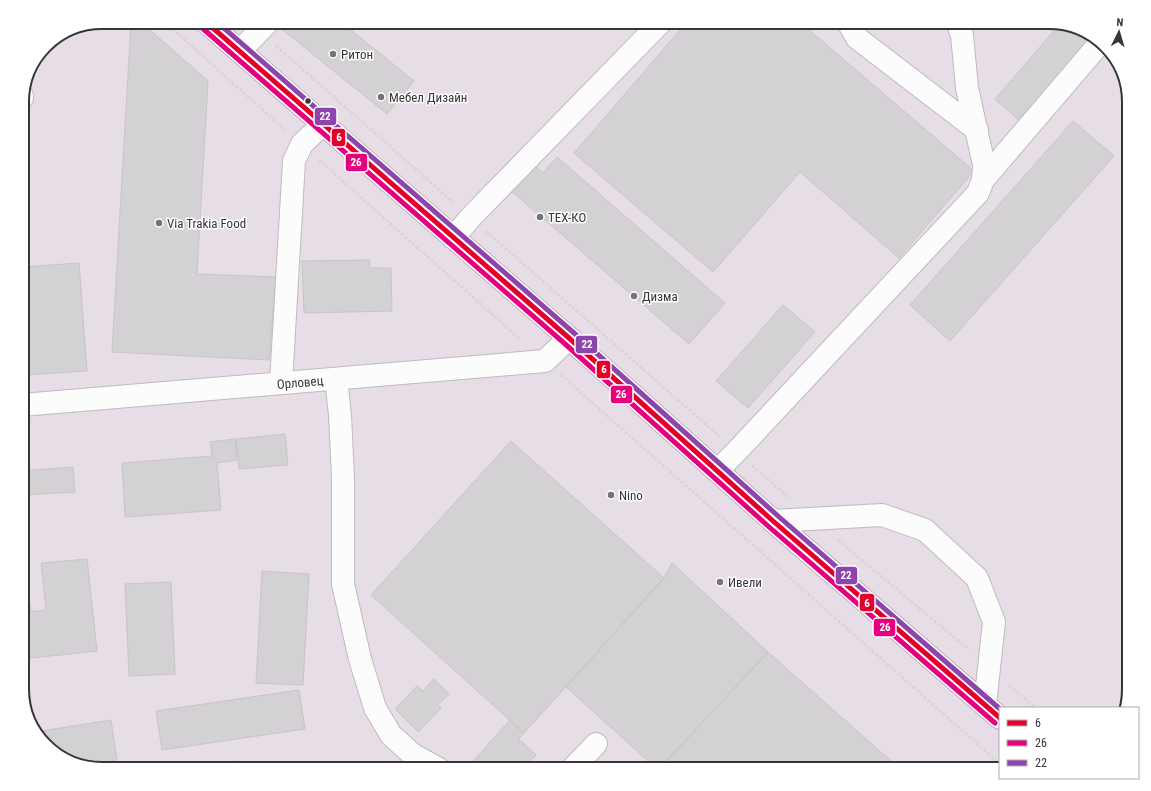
<svg xmlns="http://www.w3.org/2000/svg" width="1151" height="791" font-family="'Roboto Condensed',sans-serif">
	<style>
		.built { fill: #e6dde6 }
		.cemetery { fill: url(#cemetery-stones) }
		.building { fill: #d4d1d4; stroke: #c7c4c7 }
		.lines { fill: none; stroke-linecap: round; stroke-linejoin: round }
		.minor-casing { stroke: #bdbbbd; stroke-width: 24 }
		.major-casing { stroke: #b7afb8; stroke-width: 24 }
		.path { stroke: #d6d5d6; stroke-width: 2.5; stroke-dasharray: 3 2; stroke-linecap: butt }
		.minor { stroke: #fcfcfc; stroke-width: 22 }
		.major { stroke: #eeeaee; stroke-width: 22 }
		.bus-1-casing { stroke: #fff; stroke-width: 8 }
		.bus-2-casing { stroke: #fff; stroke-width: 8 }
		.bus-3-casing { stroke: #fff; stroke-width: 8 }
		.bus-1 { stroke: #e4002b; stroke-width: 5 }
		.bus-2 { stroke: #e5007d; stroke-width: 5 }
		.bus-3 { stroke: #8e44ad; stroke-width: 5 }
		.poi-dot { fill: #777477; stroke: #fff; stroke-width: 1.5 }
		.bus-dot { fill: #373537; stroke: #fff; stroke-width: 1.5 }
		.labels { text-anchor: middle; stroke-width: 3; stroke-linejoin: round; paint-order: stroke }
		.poi-label { font-size: 13px; fill: #373537; stroke: #fff; text-anchor: start }
		.street-label { font-size: 13px; fill: #373537; stroke: #fff }
		.rim { fill: none; stroke: #373537; stroke-width: 2 }
		.line-badge { stroke: #fff; stroke-width: 1.5 }
		.badge-label { font-size: 11px; text-anchor: middle; font-weight: bold; fill: #fff }
	</style>
	<defs>
		<pattern id="cemetery-stones" width="16" height="16" patternUnits="userSpaceOnUse"><rect width="16" height="16" fill="#e3c8e5"/><path d="M2 7V4a2 2 0 0 1 4 0v3zM10 15v-3a2 2 0 0 1 4 0v3z" fill="#c3acc5"/></pattern>
	</defs>
	<rect width="100%" height="100%" fill="#eeeaee"/>
	<!-- built -->
	<path class="built" d="M102,22H1049L1094,36L1118,62L1129,102V689L1123,708H1000V769H237L235,760L184,769H102L57,755L33,729L22,694V97L30,67L46,45L72,28Z"/>
	<!-- cemetery -->
	<path class="cemetery" d="M235,760L237,769H184Z"/>
	<!-- building -->
	<path class="building" d="M131,22H141L208,81L197,274L276,277L269,360L112,352Z
		M289,22H341L414,81L387,114L283,30Z
		M687,22H800L974,171L899,258L800,172L713,272L574,153Z
		M1059,25L1075,30L1092,45L1023,124L995,99Z
		M1073,121L1114,156L950,341L910,305Z
		M557,157L725,303L689,344L510,190L533,164L543,173Z
		M370,260V268H391L392,311L304,313L302,261Z
		M79,263L87,371L22,375V267Z
		M783,305L815,332L748,408L716,381Z
		M285,434L288,465L239,469L236,439Z
		M235,439L237,460L217,463L221,510L125,517L122,463L212,456L210,442Z
		M511,441L664,578L524,733L371,595Z
		M73,467L75,492L22,495V471Z
		M87,559L97,651L22,659V613L46,610L41,563Z
		M672,563L768,652L659,769H657L566,687L664,578Z
		M22,567H24L31,612L22,613Z
		M262,571L309,574L303,685L256,683Z
		M171,582L175,674L129,676L125,584Z
		M768,652L900,769H659Z
		M434,679L449,694L438,705L441,708L418,732L395,709L417,686L423,691Z
		M299,690L305,729L162,750L156,711Z
		M111,720L117,760L88,765L57,755L35,732Z
		M510,720L524,733L519,739L536,755L523,769H498L495,766L492,769H466Z
		M345,762L359,769H314L343,767Z"/>
	<g class="lines">
		<defs>
			<path id="minor" d="M848,22L857,38L977,130
				M957,22L962,35L967,88L984,165L983,180
				M240,51L268,22
				M22,98V96
				M453,238L471,217L661,22
				M336,379L340,415L343,478V584L360,659L375,708L391,735L412,754L439,769
				M281,383L294,161L302,144L323,124
				M22,405L545,361L569,338
				M717,471L736,452L978,193L983,180L1100,43
				M773,521L882,515L925,530L977,578L994,622L985,705
				M572,769L596,744"/>
			<path id="major" d="M206,22L569,338L773,521L1000,718"/>
		</defs>
		<!-- minor casing -->
		<use href="#minor" class="minor-casing"/>
		<!-- major casing -->
		<use href="#major" class="major-casing"/>
		<!-- path -->
		<path class="path" d="M165,22L285,130
			M276,46L454,203
			M319,160L521,340
			M486,231L720,437
			M561,375L1000,764
			M752,465L789,498
			M838,540L969,650
			M1009,685L1036,708"/>
		<!-- minor -->
		<use href="#minor" class="minor"/>
		<!-- major -->
		<use href="#major" class="major"/>
		<defs>
			<path id="bus-1" d="M206,22L569,338L773,521L1000,718"/>
			<path id="bus-2" d="M201,27L564,343L768,526L995,723"/>
			<path id="bus-3" d="M217,22L574,333L778,516L1000,709"/>
		</defs>
		<!-- bus-1 casing -->
		<use href="#bus-1" class="bus-1-casing"/>
		<!-- bus-2 casing -->
		<use href="#bus-2" class="bus-2-casing"/>
		<!-- bus-3 casing -->
		<use href="#bus-3" class="bus-3-casing"/>
		<!-- bus-1 -->
		<use href="#bus-1" class="bus-1"/>
		<!-- bus-2 -->
		<use href="#bus-2" class="bus-2"/>
		<!-- bus-3 -->
		<use href="#bus-3" class="bus-3"/>
	</g>
	<!-- markers -->
	<g class="poi-dot">
		<circle cx="333" cy="54" r="4"/>
		<circle cx="381" cy="97" r="4"/>
		<circle cx="540" cy="217" r="4"/>
		<circle cx="159" cy="223" r="4"/>
		<circle cx="634" cy="296" r="4"/>
		<circle cx="611" cy="495" r="4"/>
		<circle cx="720" cy="582" r="4"/>
	</g>
	<circle class="bus-dot" cx="308" cy="101" r="3.5"/>
	<g class="labels">
		<!-- poi labels -->
		<g class="poi-label">
			<text x="341" y="59">Ритон</text>
			<text x="389" y="102">Мебел Дизайн</text>
			<text x="548" y="222">ТЕХ-КО</text>
			<text x="167" y="228">Via Trakia Food</text>
			<text x="642" y="301">Дизма</text>
			<text x="619" y="500">Nino</text>
			<text x="728" y="587">Ивели</text>
		</g>
		<!-- street labels -->
		<g class="street-label">
			<text transform="translate(300 382) rotate(-5)" y="5">Орловец</text>
		</g>
	</g>
	<!-- crop -->
	<path d="M0 0H1151V791H0ZM102 29H1049A73 73 0 0 1 1122 102V689A73 73 0 0 1 1049 762H102A73 73 0 0 1 29 689V102A73 73 0 0 1 102 29Z" fill="#fff" fill-rule="evenodd"/>
	<path class="rim" d="M102 29H1049A73 73 0 0 1 1122 102V689A73 73 0 0 1 1049 762H102A73 73 0 0 1 29 689V102A73 73 0 0 1 102 29Z"/>
	<g class="line-badge">
		<rect x="314" y="107" width="23" height="19" rx="4" fill="#8e44ad"/>
		<rect x="331" y="128" width="15" height="19" rx="4" fill="#e4002b"/>
		<rect x="345" y="153" width="23" height="19" rx="4" fill="#e5007d"/>
		<rect x="575" y="335" width="23" height="19" rx="4" fill="#8e44ad"/>
		<rect x="596" y="360" width="15" height="19" rx="4" fill="#e4002b"/>
		<rect x="610" y="385" width="23" height="19" rx="4" fill="#e5007d"/>
		<rect x="835" y="566" width="23" height="19" rx="4" fill="#8e44ad"/>
		<rect x="859" y="593" width="16" height="19" rx="4" fill="#e4002b"/>
		<rect x="873" y="618" width="23" height="19" rx="4" fill="#e5007d"/>
	</g>
	<g class="badge-label">
		<text x="325" y="120">22</text>
		<text x="339" y="141">6</text>
		<text x="356" y="166">26</text>
		<text x="587" y="348">22</text>
		<text x="604" y="373">6</text>
		<text x="621" y="398">26</text>
		<text x="846" y="579">22</text>
		<text x="867" y="607">6</text>
		<text x="885" y="631">26</text>
	</g>
	<!-- legend -->
	<rect x="999" y="707" width="140" height="72" fill="#ffffff" stroke="#afaeaf"/>
	<rect x="1007" y="720" width="20" height="6" fill="#e4002b" stroke="#afaeaf"/>
	<text x="1035" y="727" font-size="12" fill="#373537">6</text>
	<rect x="1007" y="740" width="20" height="6" fill="#e5007d" stroke="#afaeaf"/>
	<text x="1035" y="747" font-size="12" fill="#373537">26</text>
	<rect x="1007" y="760" width="20" height="6" fill="#8e44ad" stroke="#afaeaf"/>
	<text x="1035" y="767" font-size="12" fill="#373537">22</text>
	<!-- north arrow -->
	<g transform="translate(1119 32) rotate(5)" stroke="#ffffff" stroke-width="3" paint-order="stroke">
	<path d="M0-3L7 15L0 10L-7 15Z" fill="#373537"/>
	<text y="-6" font-size="11" font-weight="bold" text-anchor="middle" fill="#373537">N</text>
	</g>
</svg>
